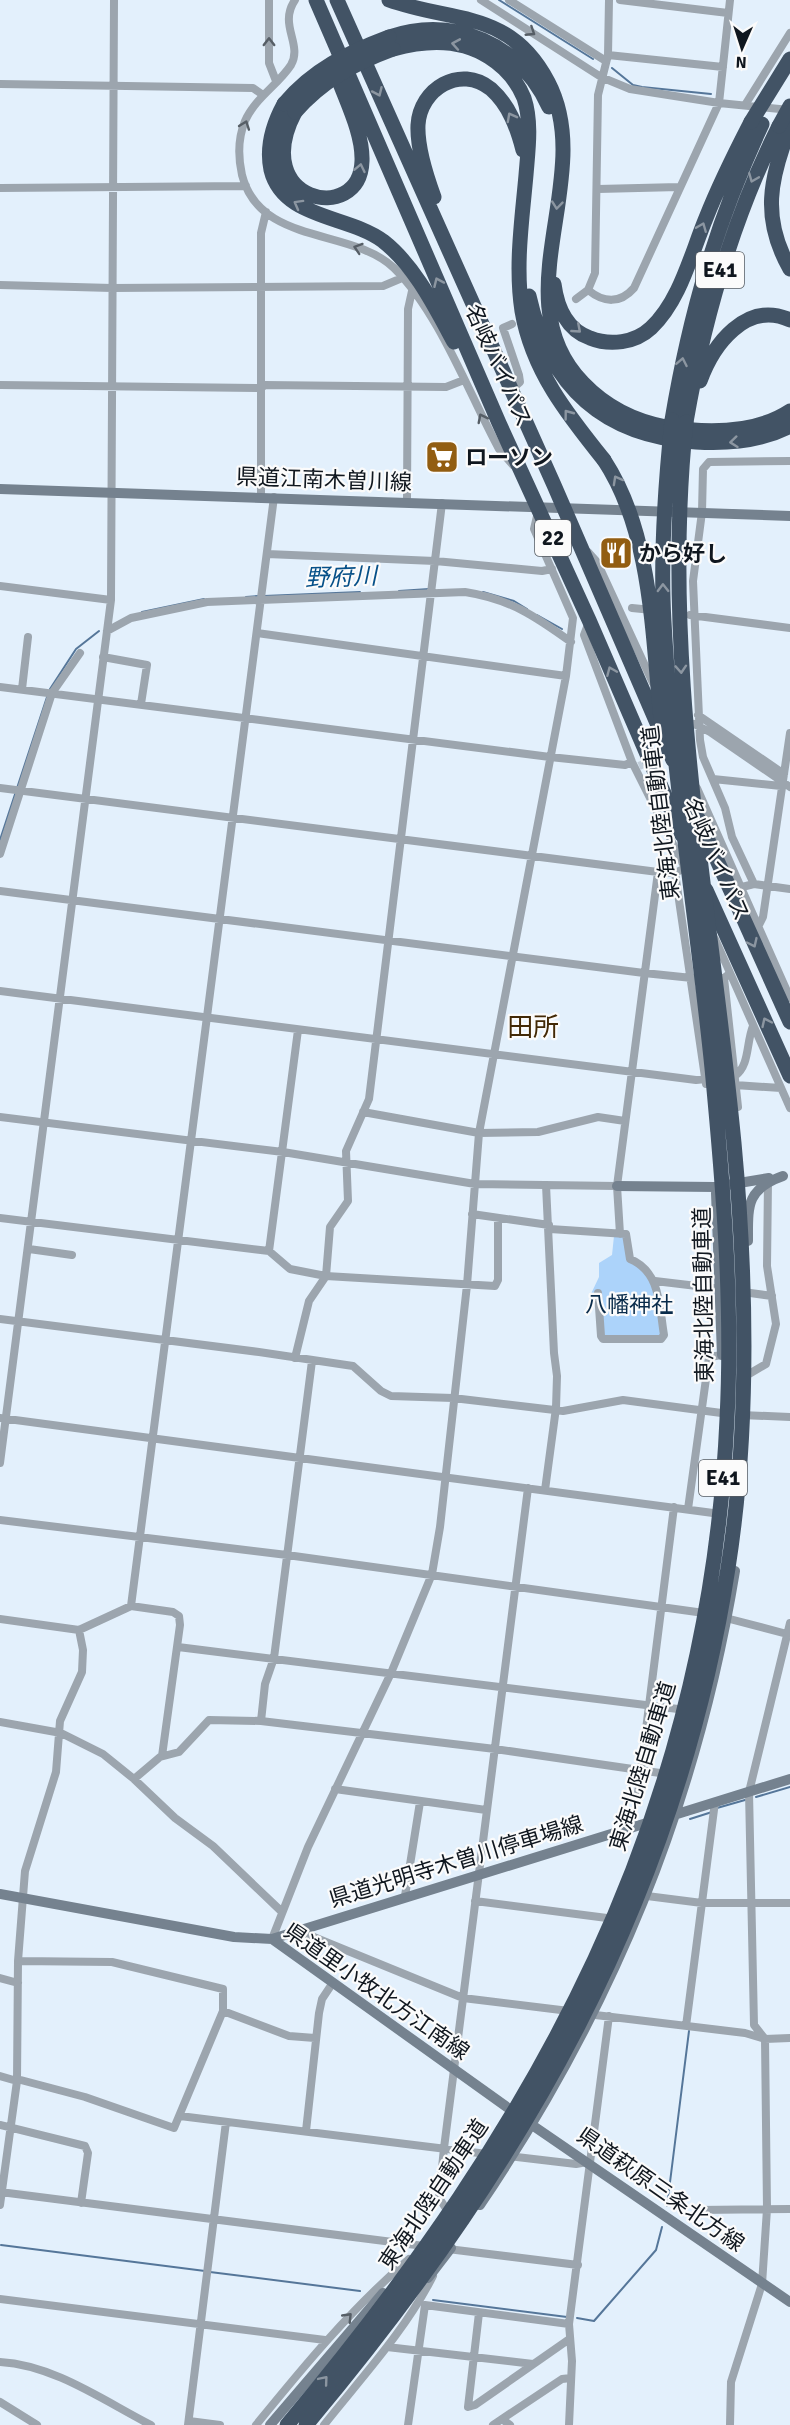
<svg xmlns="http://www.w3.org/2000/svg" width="790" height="2425" font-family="Signika,'Noto Sans JP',sans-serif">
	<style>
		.green { fill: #acd3fa }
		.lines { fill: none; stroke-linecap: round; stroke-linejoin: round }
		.stream { stroke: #557699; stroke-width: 2 }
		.street-tunnel { stroke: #c3cfdb; stroke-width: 8; stroke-dasharray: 8 4; stroke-linecap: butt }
		.street { stroke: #9ca5ae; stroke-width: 8 }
		.secondary { stroke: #75828f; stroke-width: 10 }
		.highway { stroke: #425365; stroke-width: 15 }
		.highway-bridge { stroke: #425365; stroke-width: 15 }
		.oneway { stroke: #565e66 }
		.oneway2 { stroke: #8c96a1 }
		.labels { text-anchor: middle; stroke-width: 4.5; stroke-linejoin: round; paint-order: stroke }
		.shield { fill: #fbfbfb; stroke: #565b61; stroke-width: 1.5 }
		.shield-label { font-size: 21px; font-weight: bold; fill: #10171f }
		.street-label { font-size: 22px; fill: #10171f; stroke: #fbfbfb }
		.poi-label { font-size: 22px; font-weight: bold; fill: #10171f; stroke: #fbfbfb; text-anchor: start }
		.park-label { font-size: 22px; fill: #0a2c4b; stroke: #fbfbfb }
		.water-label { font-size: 24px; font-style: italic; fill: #065088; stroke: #fbfbfb }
		.quarter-label { font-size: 26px; fill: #422906; stroke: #fbfbfb }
	</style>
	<rect width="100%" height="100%" fill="#e3f0fc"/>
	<!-- green -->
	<path class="green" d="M626,1234L630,1259L655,1281L662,1336H601L600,1307L592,1303L590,1296L599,1277V1263L612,1255L614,1236Z"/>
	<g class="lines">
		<!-- stream -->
		<path class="stream" d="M499,0L593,59
			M612,68L633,85L642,87L711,94
			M399,591L429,589
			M483,592L514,601L527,609
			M264,596L360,592
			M246,597L258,596
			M142,612L204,599
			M537,615L562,629
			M50,689L76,649L99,631
			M0,840L47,697
			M756,1797L790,1787
			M717,1808L745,1800
			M690,1819L712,1812
			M667,2206L689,2031
			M1,2245L205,2271
			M210,2272L360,2291
			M433,2300L567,2317
			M577,2318L594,2321L656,2250L662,2227"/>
		<!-- street-tunnel -->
		<path class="street-tunnel" d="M639,766L671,752"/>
		<!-- street -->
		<path class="street" d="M269,0V63L276,81
			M295,0C278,25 303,44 291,65C278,85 255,98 245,121C238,138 238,157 242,175C260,246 351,227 394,268C439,312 469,394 499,449L513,465
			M481,0L601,77L630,89L719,103L790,110
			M509,0L606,61
			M620,0L728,13
			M608,55L723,67
			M0,84L253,88L263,95
			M745,105L790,33
			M0,188L246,186
			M598,189L679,187
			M0,285L112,288L383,286L402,278
			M588,290C604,303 620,304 634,288L719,103L730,0
			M576,299L588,290L595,273L598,95L608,55L609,0
			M0,385L261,388L265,385L446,387L464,380
			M511,390L520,382L519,375L503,328L512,324
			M261,497V233L266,212
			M407,501L408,309L412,291
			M442,503L369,1099L346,1151L348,1201L330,1227L326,1276L495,1286L498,1280V1218
			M588,552L597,562L653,683
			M267,554L435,561L542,571L552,569
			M0,586L111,600
			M632,608L652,610
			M690,615L790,628
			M589,622L584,635L632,762L683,864
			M107,631L131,618L207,602L465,592C510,599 535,616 571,642
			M257,633L566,676
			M103,657L147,665L141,704
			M0,687L550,757L625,765L632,762
			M22,689L28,637
			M698,715L784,774
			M694,724L710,732L790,787
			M713,779L781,786
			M0,788L658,872L675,873L685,868
			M697,788L790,998
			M0,854L52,693L80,653
			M675,873L706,1084
			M754,884L732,837L725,808L703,757L700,740L693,581L702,512L703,469L709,462L790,461
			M742,887L754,884L790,889
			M0,891L644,973L692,978H724
			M759,925L763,917L790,733
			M715,939L790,1108
			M728,975L724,978L738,1107
			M0,991L696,1080L735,1076C750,1065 746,1043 753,1026
			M735,1085L781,1088
			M363,1112L479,1133L538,1132L598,1117L625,1121
			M0,1117L283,1152L475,1184L617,1186
			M472,1214L549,1225
			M0,1218L269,1251L290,1269L326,1276L309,1301L295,1358
			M550,1229L626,1234L630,1259C661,1272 659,1306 664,1335L661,1339H603L601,1336L598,1293
			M620,1234L617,1186L658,872
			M29,1249L72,1255
			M269,1251L298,1030
			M655,1281L722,1289
			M743,1292L772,1296
			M0,1319L259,1352L353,1366L381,1391L391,1396L453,1398L563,1411L623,1400L729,1414
			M749,1374L766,1364L776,1324L767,1266L768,1181
			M741,1415L790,1417
			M0,1418L713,1513
			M0,1463L111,600L114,0
			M545,1490L556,1408L557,1376L554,1353L546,1185
			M688,1509L709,1357L722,1355
			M0,1520L287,1555L704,1613
			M131,1606L274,497
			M722,1617L787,1634
			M0,1619L79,1630L131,1606L173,1612L179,1616L180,1625L162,1756
			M178,1647L678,1709
			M261,1721L265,1684L274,1658L312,1361
			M0,1722L61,1733L103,1754L134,1779L175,1818L213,1846L281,1911
			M134,1779L160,1757L179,1752L209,1720L261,1721L495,1749L660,1773
			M335,1789L486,1810
			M638,1793L674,1507
			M405,1896L420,1802
			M647,1896L702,1903H790
			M475,1901L607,1918
			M302,1929L304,1933L463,1998L569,2011
			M272,1939L308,1847L391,1673L432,1574L440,1527L467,1285L479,1133L566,676L573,618L534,529L538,512
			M0,1978L18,1983
			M223,2011L289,2036L315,2038
			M587,2014L745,2033L765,2039L790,2038
			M686,2026L715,1802
			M0,2076L17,2081
			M17,2079L85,2097L174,2128L223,2011V1989L112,1962L18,1961
			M180,2116L487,2154
			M0,2125L85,2146L88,2153L81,2203
			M306,2131L319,2013L322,1999L332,1984
			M508,2156L576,2164L587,2162
			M0,2192L424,2246
			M0,2205L17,2081L18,1961L25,1871L56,1772L60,1721L82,1672L83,1650L79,1630
			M445,2207L439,2198L444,2148L528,1488
			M698,2210L790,2209
			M448,2249L578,2265
			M0,2299L325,2340
			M479,2313L468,2407L475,2405L568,2340
			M387,2347L533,2364
			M0,2362C54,2365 104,2401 151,2425
			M0,2402L37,2425
			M502,2419L510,2425
			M189,2421L220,2425
			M188,2425L226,2122
			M256,2425C304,2366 351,2309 409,2259
			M324,2425C362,2377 405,2331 433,2276
			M408,2425L425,2305L569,2324
			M493,2425L562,2379L571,2378
			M569,2425L572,2361L569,2324L609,2016
			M730,2425L731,2382L762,2284L767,2209L765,2039L754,2025L749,1792L790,1623"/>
		<!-- secondary -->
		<path class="secondary" d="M0,489L790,516
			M617,1186L715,1187L769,1178
			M716,1193L722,1355
			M748,1241C748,1206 746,1189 783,1176
			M674,1815L790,1779
			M0,1894L234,1937L272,1939L653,1821
			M272,1939L532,2125L790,2302
			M480,2205C613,2008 696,1806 735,1571
			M428,2278L451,2248
			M270,2425L383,2293"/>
		<!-- highway -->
		<path class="highway" d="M316,0L499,423L589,620L682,835
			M337,0L554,485L673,760
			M389,0C453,23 510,9 548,82C598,177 500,298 583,383C605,406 634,421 666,427C705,433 755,434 790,411
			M389,37C455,15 520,44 549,107
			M393,49C425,40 460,38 489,57C505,67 517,81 524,98C532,122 528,150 526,175C522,220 515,266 522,311C532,370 567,414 604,460
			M284,104C273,124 266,146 271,170C283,219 348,215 383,241C415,266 435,307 454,342
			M295,112C248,202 360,226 362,161C363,134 347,103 338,78
			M790,127C770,178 761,218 790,269
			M434,197C426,175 417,148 418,125C420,89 460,64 491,89C509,105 517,127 523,150
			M554,284C557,307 567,330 590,338C610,346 635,343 651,328C680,301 691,254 706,218C719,185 735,153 751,122
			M529,296C549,386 603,436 696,442C728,444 762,441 790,426
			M700,381C713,345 746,300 790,320
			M672,420C690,313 716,223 762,124
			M686,422C704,318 732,220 779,126
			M698,818L790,1022
			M706,890L790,1076"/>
		<!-- highway-bridge -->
		<path class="highway-bridge" d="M284,104C312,70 349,52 389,37
			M295,112C322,81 355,63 393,49
			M751,122L790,59
			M779,126L790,106
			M604,460C652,533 652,634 661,719
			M287,2425C539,2125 709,1819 727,1419C733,1302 723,1184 712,1068C697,919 672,772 664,622C660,555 665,487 672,420
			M306,2425C521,2169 676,1902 728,1568C750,1428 747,1283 734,1143C711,903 660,664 686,422"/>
	</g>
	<!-- one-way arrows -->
	<defs><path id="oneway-chevron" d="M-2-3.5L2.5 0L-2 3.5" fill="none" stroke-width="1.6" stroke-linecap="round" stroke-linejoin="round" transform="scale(1.5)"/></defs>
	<g class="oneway">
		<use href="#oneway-chevron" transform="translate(531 32) rotate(33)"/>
		<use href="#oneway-chevron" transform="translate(269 42) rotate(-90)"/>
		<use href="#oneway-chevron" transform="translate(245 125) rotate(-70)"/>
		<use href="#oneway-chevron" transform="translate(358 248) rotate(-162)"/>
		<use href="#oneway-chevron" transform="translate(482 418) rotate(-117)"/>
		<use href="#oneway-chevron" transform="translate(348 2317) rotate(-46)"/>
	</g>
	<g class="oneway2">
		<use href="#oneway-chevron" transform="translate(456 44) rotate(-170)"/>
		<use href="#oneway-chevron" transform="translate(378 92) rotate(66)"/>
		<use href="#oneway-chevron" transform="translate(511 117) rotate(-118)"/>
		<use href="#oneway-chevron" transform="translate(360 168) rotate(-78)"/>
		<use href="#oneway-chevron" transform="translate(753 178) rotate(112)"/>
		<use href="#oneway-chevron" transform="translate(298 204) rotate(-151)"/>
		<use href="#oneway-chevron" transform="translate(557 205) rotate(96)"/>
		<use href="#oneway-chevron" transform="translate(702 227) rotate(-68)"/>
		<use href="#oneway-chevron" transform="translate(438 282) rotate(-114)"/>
		<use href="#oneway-chevron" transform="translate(577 329) rotate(41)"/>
		<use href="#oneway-chevron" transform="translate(682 362) rotate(-79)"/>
		<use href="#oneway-chevron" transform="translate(568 414) rotate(-127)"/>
		<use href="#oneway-chevron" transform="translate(734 442) rotate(174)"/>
		<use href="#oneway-chevron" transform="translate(617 480) rotate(-119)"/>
		<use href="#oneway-chevron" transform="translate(663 588) rotate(-91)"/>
		<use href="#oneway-chevron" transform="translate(681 669) rotate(86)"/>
		<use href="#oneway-chevron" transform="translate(611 671) rotate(-113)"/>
		<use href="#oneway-chevron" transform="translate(753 943) rotate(65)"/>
		<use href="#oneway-chevron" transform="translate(766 1022) rotate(-115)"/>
		<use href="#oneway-chevron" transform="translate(324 2380) rotate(-50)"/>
	</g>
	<!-- icons -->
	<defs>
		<symbol id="supermarket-square" viewBox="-11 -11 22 22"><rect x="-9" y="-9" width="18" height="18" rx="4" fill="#925d11" stroke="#fbfbfb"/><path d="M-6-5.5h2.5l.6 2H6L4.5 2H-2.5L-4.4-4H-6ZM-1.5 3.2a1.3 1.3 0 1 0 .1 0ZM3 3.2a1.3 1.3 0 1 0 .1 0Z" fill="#fff"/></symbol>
		<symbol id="restaurant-square" viewBox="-11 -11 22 22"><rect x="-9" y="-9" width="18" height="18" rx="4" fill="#925d11" stroke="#fbfbfb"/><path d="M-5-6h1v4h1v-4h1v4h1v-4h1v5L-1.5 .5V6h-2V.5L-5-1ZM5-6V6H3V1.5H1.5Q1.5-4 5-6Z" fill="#fff"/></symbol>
	</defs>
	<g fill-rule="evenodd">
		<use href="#supermarket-square" x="423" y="438" width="38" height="38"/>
		<use href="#restaurant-square" x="597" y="534" width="38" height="38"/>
	</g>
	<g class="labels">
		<!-- shield labels -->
		<g class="shield">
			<rect x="696" y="252" width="48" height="36" rx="4.5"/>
			<rect x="535" y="520" width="36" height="36" rx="4.5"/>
			<rect x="699" y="1460" width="48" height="36" rx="4.5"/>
		</g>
		<g class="shield-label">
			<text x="720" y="277">E41</text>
			<text x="553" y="545">22</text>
			<text x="723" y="1485">E41</text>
		</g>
		<!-- street labels -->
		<g class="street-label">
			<text transform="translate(499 365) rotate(66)" y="8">名岐バイパス</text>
			<text transform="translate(324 479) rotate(2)" y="8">県道江南木曽川線</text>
			<text transform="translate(660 813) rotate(-97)" y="8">東海北陸自動車道</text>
			<text transform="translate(717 859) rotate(66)" y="8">名岐バイパス</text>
			<text transform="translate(703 1295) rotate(-91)" y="8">東海北陸自動車道</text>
			<text transform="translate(642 1766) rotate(-73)" y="8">東海北陸自動車道</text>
			<text transform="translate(456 1861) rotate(-17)" y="8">県道光明寺木曽川停車場線</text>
			<text transform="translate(377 1991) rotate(35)" y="8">県道里小牧北方江南線</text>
			<text transform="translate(661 2189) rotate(35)" y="8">県道萩原三条北方線</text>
			<text transform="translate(433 2194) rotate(-56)" y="8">東海北陸自動車道</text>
		</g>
		<!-- poi labels -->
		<g class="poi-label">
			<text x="465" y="465">ローソン</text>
			<text x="639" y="561">から好し</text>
		</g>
		<!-- park labels -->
		<g class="park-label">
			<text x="629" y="1312">八幡神社</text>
		</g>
		<!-- water labels -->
		<g class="water-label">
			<text transform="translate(341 577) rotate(-2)" y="8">野府川</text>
		</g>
		<!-- quarter labels -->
		<g class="quarter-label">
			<text x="533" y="1036">田所</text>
		</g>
	</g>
	<!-- north arrow -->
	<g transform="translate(742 48) rotate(183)" stroke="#fbfbfb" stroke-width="4.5" paint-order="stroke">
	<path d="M0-4.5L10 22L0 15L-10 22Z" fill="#10171f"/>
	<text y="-9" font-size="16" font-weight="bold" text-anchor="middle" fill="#10171f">N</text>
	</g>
</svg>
